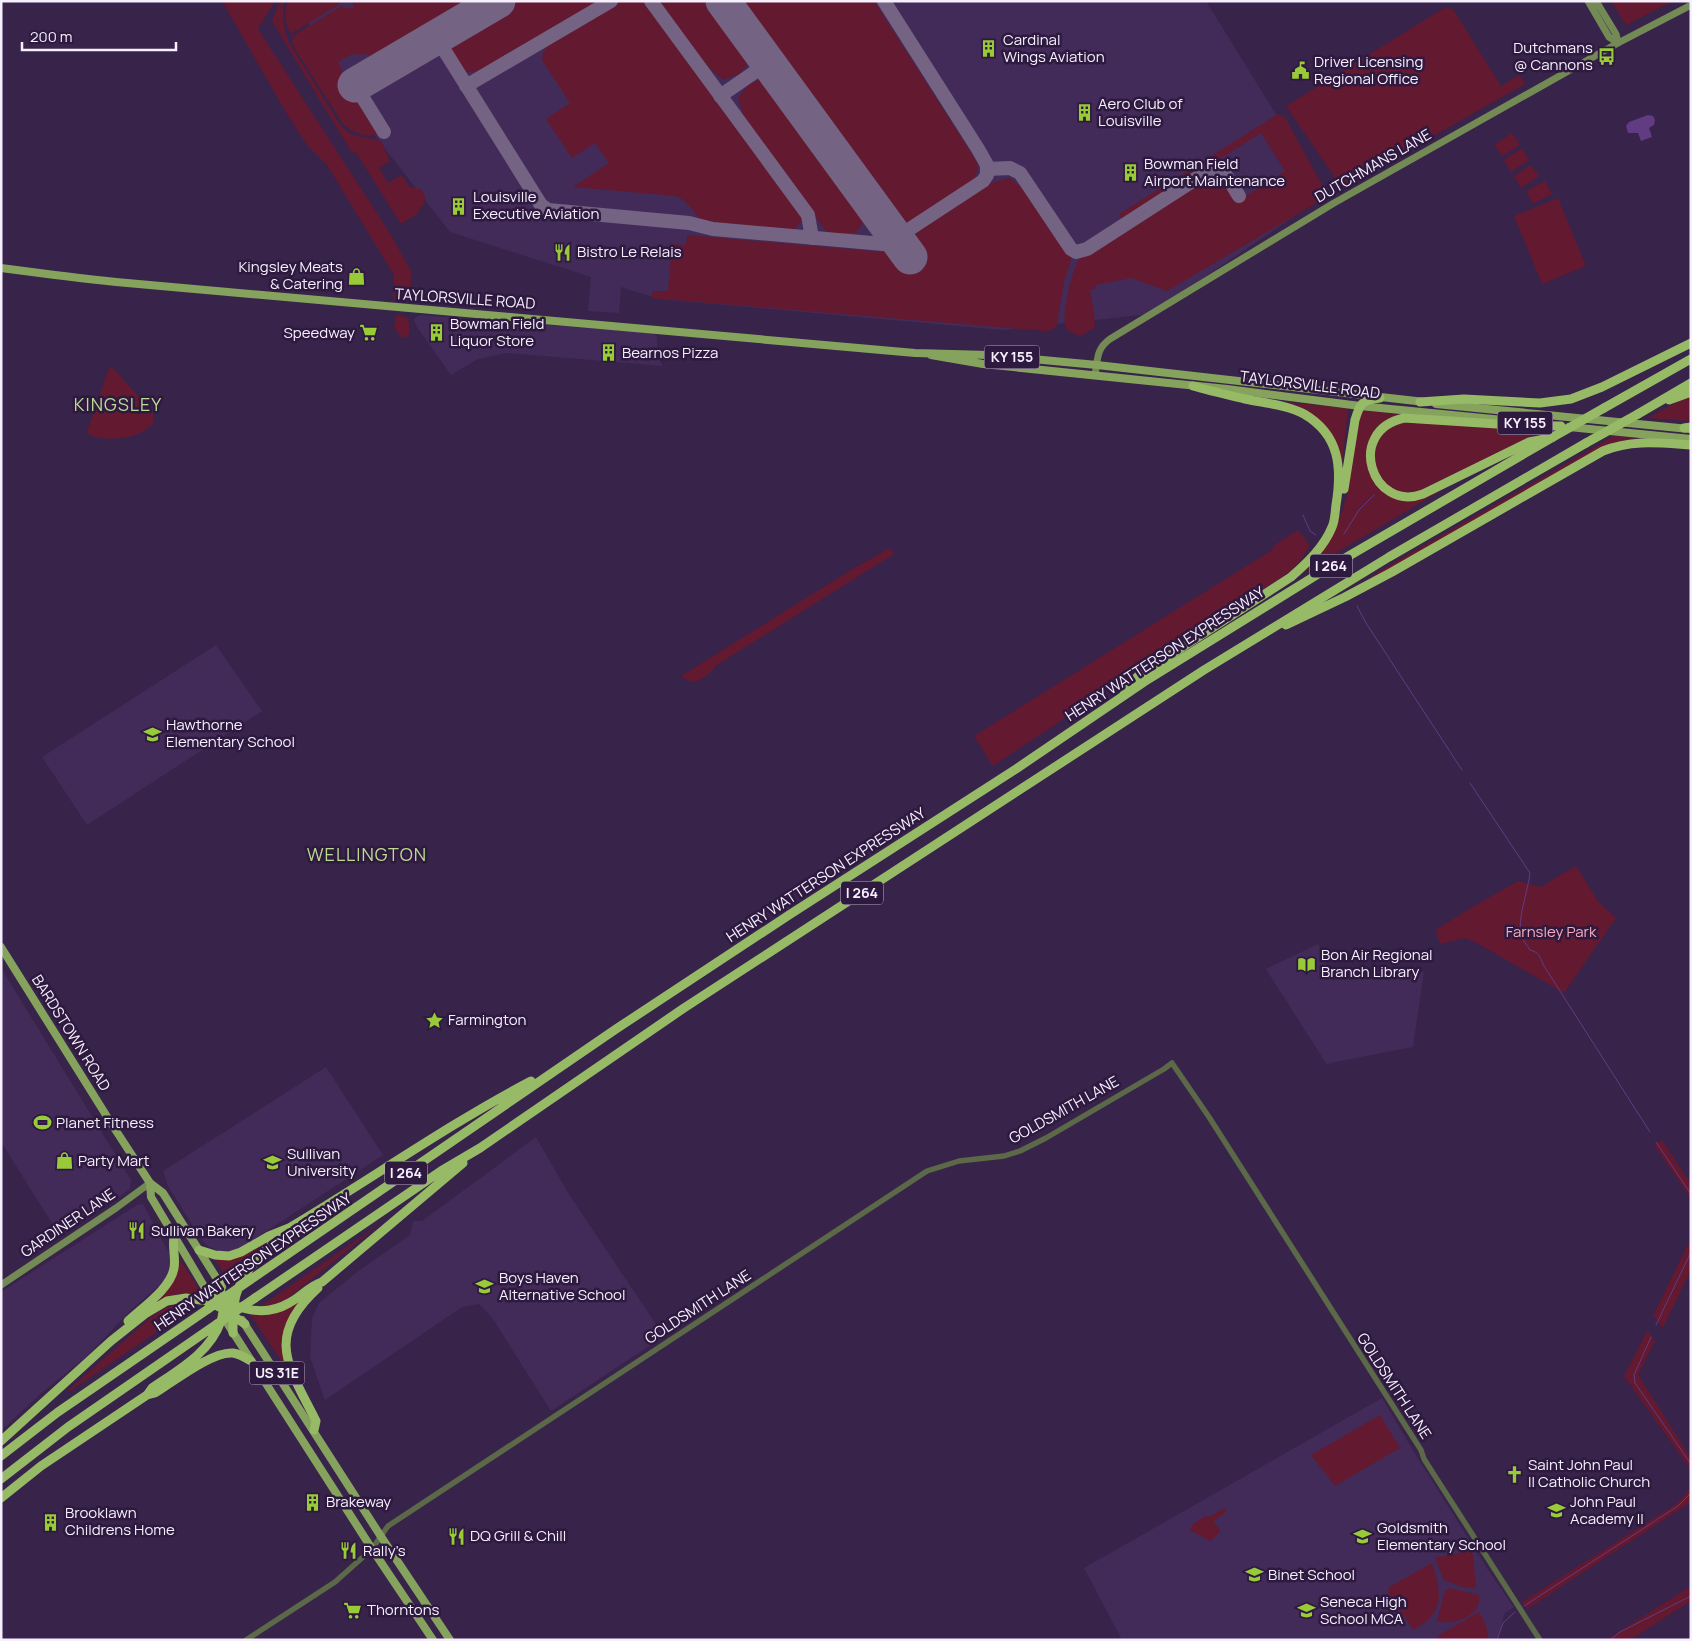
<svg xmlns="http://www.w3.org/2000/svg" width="1692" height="1641" font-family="Manrope,sans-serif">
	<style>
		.built { fill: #432b59 }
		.green { fill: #63192f }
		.water { fill: #623c82 }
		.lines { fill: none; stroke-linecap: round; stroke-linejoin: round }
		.stream { stroke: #623c82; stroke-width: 1 }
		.taxiway { stroke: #746382; stroke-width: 14 }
		.runway { stroke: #746382; stroke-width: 35 }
		.tertiary { stroke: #5b6948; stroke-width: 5.5 }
		.secondary { stroke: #738a55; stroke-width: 7 }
		.primary { stroke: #86a35e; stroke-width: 8 }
		.motorway { stroke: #97ba66; stroke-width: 9 }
		.motorway-bridge { stroke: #97ba66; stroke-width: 9 }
		.labels { text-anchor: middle; stroke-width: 5; stroke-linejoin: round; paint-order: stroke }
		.shield { fill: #2e193f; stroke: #baafc5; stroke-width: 1 }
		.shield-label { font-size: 14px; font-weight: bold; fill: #f6effe }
		.poi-label { font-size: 15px; fill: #f6effe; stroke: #2e193f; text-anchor: start }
		.street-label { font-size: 15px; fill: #f6effe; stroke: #2e193f }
		.park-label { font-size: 15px; fill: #f7acba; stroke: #2e193f }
		.quarter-label { font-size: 18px; letter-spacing: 1px; fill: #bcda93; stroke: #2e193f }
	</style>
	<rect width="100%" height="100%" fill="#38234a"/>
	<!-- built -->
	<path class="built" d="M310,1H1206L1326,195L1150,314L1002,330L659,299L621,287L619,313L588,311L591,277L450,232L308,50Z
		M421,315L654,333L657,337L658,357L663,366L507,353L478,359L451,375L417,327L414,320L416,317Z
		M216,645L262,711L87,825L42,757Z
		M1318,944L1333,980L1373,972H1424L1413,1047L1330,1063L1327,1065L1266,969Z
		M1,968L131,1180L130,1189L60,1236L1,1142Z
		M326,1067L383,1155L239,1249L228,1251H219L209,1247L201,1239L168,1186L163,1171Z
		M536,1137L568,1193L664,1336L551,1411L491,1316L479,1304L462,1307L325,1400L310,1357L312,1318L319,1303L357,1272L410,1235L413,1221H422Z
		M143,1204L169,1253L172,1265L167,1279L134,1307L86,1357L39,1395L2,1430L1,1292L137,1205Z
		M1382,1398L1414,1452L1490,1573L1514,1607L1504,1614L1498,1640H1122L1084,1568Z"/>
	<!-- green -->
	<path class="green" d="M222,1H275L258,29L391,235L412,273L409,299L394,300V275L327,165L307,145L287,114Z
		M280,1H285C281,15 284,27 288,41L341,126C352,139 367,136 381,141L390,161L379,168L388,183L401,175L410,187L421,189L426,198L423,200L425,203L419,208L420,212L401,224L355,151L352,153L272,21Z
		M288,1H341L338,5L291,34C284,23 284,13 288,1Z
		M353,1H477L379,59L366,54L355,55L354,53L338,62L342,70L340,79L344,90L348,95L360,101L378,131V134C366,139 354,132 344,125L298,54L292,42L293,36L343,5V8H354Z
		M512,1H598L485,68C480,70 474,73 469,72C459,70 448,54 451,44C452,40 455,36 457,34Z
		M622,1L646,2L797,207L802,218L800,223L793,230L703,221C693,213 689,201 676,196L573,187L609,163L595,143L572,158L546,119L570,103L542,60L543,53L547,45Z
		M657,1H710L747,52L750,60L740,74L723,80C696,58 677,29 657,1Z
		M732,1H874L977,162L978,169L973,182L909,222C901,223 897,221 891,216Z
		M1611,1H1673L1626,25Z
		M1444,8L1453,9L1501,86L1520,75L1525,84L1342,188L1286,106Z
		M764,78L771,84L863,210C865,220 863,225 855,233H830L826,231L767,151L743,114L738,98L749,84Z
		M1278,114L1285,117L1328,196L1167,291L1131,278L1096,285L1095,290H1090L1094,312L1095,327L1081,336L1068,331C1067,329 1065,326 1065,324C1062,311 1073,265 1081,256L1211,175L1222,177L1237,202L1285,171L1261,133L1122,220L1119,214Z
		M1512,133L1520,145L1502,156L1494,145Z
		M1522,148L1529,160L1511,172L1504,160Z
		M1531,165L1539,176L1521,188L1514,176Z
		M1009,178L1024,189L1072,257L1064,282L1057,324L1053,330L1045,331L651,298L653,291H668L672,244L686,245L687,235L896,253L903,262L917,251C912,242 911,239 918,231L992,183Z
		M1545,181L1552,194L1533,204L1526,191Z
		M1558,198L1586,266L1542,284L1514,216Z
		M396,315L407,317C409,323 412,332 407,337L402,338L394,327Z
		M109,368L114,369L153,413L154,421C146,439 104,443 88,434V429Z
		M1691,395V421L1647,418Z
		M1286,402L1348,408L1342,464L1334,441Z
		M1360,410L1397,414V416L1385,422L1367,453L1368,467L1396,497L1454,483L1304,572L1335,529L1342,512L1347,494Z
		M1410,421L1542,431L1419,491C1414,492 1408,493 1403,492C1378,489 1363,452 1382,434C1391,426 1399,423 1410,421Z
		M1614,436L1639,439L1629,440L1360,585L1383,569Z
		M1298,530L1310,545L1301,560L1287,574L1170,648L993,766L974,736L1272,550L1274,545Z
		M890,548L894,554L717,665C707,677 695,688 681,676L849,571Z
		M1576,866L1598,901L1616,918L1564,993L1473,941L1464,938L1440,944L1436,930L1474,906L1518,881L1540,887Z
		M1662,1140L1691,1184V1199L1654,1145Z
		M384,1221L287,1299L275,1304L261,1306Z
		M1691,1238V1270L1663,1328L1653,1316Z
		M271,1239C254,1253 242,1267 232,1287L215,1259L228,1260Z
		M177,1255L203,1295L178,1294L155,1302Z
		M306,1296L290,1317L289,1373L250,1314C273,1317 287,1309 306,1296Z
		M181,1303L196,1305L69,1392L67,1391L151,1317L165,1308Z
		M1647,1331L1655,1341L1638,1375L1691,1458V1476L1690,1469L1624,1376Z
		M1380,1415L1400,1448L1335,1486L1311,1455Z
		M1691,1483V1502L1527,1609L1522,1602L1676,1504L1688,1491Z
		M1224,1508L1227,1511L1215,1520L1214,1524L1220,1529V1532L1210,1541L1190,1530L1192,1525L1205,1516L1209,1517Z
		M1468,1551L1473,1554L1476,1587L1465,1588L1444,1580L1435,1558Z
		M1432,1563C1438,1580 1445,1604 1429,1619C1425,1623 1418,1627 1413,1630L1388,1592L1389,1587Z
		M1691,1586V1601L1630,1640H1606Z
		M1449,1588L1479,1595C1482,1617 1453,1626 1437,1621L1445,1590Z
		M1479,1612L1486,1625L1489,1640H1437L1438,1636Z"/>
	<!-- water -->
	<path class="water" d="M1648,115L1653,116L1655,120L1654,125L1649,128L1652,137L1641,141L1638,133H1628L1626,126L1629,122Z"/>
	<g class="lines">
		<!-- stream -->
		<path class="stream" d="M1303,515L1310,531L1316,535
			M1344,534L1359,510L1374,495
			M1357,606L1366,623L1462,770
			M1470,783L1530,873C1528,891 1517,919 1521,936C1523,941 1527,945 1530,950C1539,952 1540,957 1544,966L1650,1132
			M1656,1142L1691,1194
			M1656,1325L1691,1252
			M1651,1337L1634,1375L1635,1383L1691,1464
			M1524,1606L1678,1506L1691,1493
			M1497,1640L1503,1623L1515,1612
			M1610,1640L1620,1632L1691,1596"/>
		<!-- taxiway -->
		<path class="taxiway" d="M651,1L808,215L812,238
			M884,1L978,149L987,165V169L1010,168L1020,173L1071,249L1076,252L1087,249L1211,169C1225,166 1232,186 1239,196
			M436,37L541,205L548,210L689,223L713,229L883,244L896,238L983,181L987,175V169
			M355,85L384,132
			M466,86L611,1
			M720,96L768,63"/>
		<!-- runway -->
		<path class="runway" d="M723,1L910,257
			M355,85L498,1"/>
		<!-- tertiary -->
		<path class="tertiary" d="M246,1640L335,1582L372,1549L388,1526L927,1171L959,1161L1004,1156L1020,1151L1046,1138L1164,1069L1172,1063L1209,1117L1421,1450L1424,1459L1540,1640"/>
		<!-- secondary -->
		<path class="secondary" d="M1588,1L1609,37L1618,43
			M1596,1L1616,34L1618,43
			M1095,375C1098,359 1096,349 1110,339L1334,203L1618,43L1691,5
			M1,1285L116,1208L150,1183"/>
		<!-- primary -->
		<path class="primary" d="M1,268C39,273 78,278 116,282C382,308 649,327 915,353L989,355L1097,365L1425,402
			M931,355L983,364L1227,389L1360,406L1503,420
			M1436,404L1689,429
			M1569,427L1691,439
			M1,947L111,1123L150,1183L163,1193L222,1287
			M150,1183L151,1197L208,1293
			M222,1315L372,1549L433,1640
			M242,1320L380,1535L450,1640"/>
		<!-- motorway -->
		<path class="motorway" d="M1669,400L1691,392
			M1420,402L1464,399L1540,403L1571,399L1602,387L1691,343
			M1604,408L1691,359
			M1638,414L1691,383
			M1684,428L1691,427
			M1545,439L1529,442L1423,494C1372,513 1345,431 1404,418L1512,425L1561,426
			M1344,489L1355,420C1360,403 1362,400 1380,398
			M1286,625L1345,597L1392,572L1603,451C1632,439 1661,443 1691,445
			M1124,691L1138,676L1291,577C1307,563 1324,547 1332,527C1335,521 1335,512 1336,505C1342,468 1340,435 1304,414C1287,405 1264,403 1245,399C1228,395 1210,391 1193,386
			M199,1250L215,1255L229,1256L241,1252L269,1236L289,1228C370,1180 447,1125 531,1081
			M250,1280L616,1029L789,915L1016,769L1144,682L1323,571L1553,437
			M205,1289C230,1306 260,1320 289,1303C301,1297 309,1286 322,1282L463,1163
			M255,1298L441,1171L480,1148L684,1008L1204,670L1389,557L1586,443
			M128,1321C143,1307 171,1288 174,1268C176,1258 172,1248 174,1237
			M233,1333C233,1324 233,1314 234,1305C238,1272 265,1252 287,1230
			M147,1395L155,1393C173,1382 212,1351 233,1353C240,1354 246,1358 251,1361
			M314,1430L316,1421C289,1367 264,1337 318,1288
			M1,1441L111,1341L145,1314L167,1301L186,1298L208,1301L223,1309L245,1324
			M1,1456L58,1412L208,1309
			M1,1479L68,1427L217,1324
			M1,1498L41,1466L147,1395L152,1388C178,1370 210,1353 221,1321C226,1308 221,1294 219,1282"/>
		<!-- motorway-bridge -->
		<path class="motorway-bridge" d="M1553,437L1604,408
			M1586,443L1638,414
			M208,1309L250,1280
			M217,1324L255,1298"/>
	</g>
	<!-- icons -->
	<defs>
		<symbol id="building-bare" viewBox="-9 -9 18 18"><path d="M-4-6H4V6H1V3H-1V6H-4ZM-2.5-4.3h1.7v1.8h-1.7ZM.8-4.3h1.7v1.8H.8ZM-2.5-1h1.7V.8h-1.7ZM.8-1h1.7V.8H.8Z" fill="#98cb37" stroke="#2e193f" stroke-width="2.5" paint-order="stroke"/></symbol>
		<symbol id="bus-bare" viewBox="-9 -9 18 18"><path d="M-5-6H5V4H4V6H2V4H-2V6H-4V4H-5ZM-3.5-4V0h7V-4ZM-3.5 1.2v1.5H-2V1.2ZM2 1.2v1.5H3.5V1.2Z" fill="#98cb37" stroke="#2e193f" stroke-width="2.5" paint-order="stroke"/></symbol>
		<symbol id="civic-bare" viewBox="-9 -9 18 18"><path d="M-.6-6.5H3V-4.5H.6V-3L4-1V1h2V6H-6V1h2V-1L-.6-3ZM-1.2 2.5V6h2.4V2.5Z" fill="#98cb37" stroke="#2e193f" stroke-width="2.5" paint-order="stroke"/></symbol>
		<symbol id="restaurant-bare" viewBox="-9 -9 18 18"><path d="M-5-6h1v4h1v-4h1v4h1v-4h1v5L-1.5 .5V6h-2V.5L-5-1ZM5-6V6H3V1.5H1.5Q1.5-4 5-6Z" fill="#98cb37" stroke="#2e193f" stroke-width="2.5" paint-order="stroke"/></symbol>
		<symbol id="shop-bare" viewBox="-9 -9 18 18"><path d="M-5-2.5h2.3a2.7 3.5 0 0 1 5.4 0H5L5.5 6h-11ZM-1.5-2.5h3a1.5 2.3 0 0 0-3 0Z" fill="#98cb37" stroke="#2e193f" stroke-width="2.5" paint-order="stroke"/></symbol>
		<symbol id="supermarket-bare" viewBox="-9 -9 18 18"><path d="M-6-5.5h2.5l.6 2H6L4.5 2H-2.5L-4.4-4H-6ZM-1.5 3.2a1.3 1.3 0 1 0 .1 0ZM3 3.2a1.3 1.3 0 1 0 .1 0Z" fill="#98cb37" stroke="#2e193f" stroke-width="2.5" paint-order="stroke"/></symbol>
		<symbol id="school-bare" viewBox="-9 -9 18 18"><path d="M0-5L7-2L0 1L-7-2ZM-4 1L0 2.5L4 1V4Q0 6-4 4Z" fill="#98cb37" stroke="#2e193f" stroke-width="2.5" paint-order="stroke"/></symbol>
		<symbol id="library-bare" viewBox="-9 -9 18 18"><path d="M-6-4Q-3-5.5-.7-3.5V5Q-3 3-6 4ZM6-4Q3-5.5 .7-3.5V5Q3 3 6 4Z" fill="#98cb37" stroke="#2e193f" stroke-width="2.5" paint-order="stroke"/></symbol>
		<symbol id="sight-bare" viewBox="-9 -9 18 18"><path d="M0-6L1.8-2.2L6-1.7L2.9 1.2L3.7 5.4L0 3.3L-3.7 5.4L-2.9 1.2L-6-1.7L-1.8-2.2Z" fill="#98cb37" stroke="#2e193f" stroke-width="2.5" paint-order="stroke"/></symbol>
		<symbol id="stadium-bare" viewBox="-9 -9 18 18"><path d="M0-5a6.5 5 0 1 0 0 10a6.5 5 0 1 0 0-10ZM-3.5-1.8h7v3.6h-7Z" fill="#98cb37" stroke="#2e193f" stroke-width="2.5" paint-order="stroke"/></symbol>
		<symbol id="university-bare" viewBox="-9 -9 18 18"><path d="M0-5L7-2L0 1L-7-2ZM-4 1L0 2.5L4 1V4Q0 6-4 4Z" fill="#98cb37" stroke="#2e193f" stroke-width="2.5" paint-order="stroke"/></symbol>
		<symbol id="church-bare" viewBox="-9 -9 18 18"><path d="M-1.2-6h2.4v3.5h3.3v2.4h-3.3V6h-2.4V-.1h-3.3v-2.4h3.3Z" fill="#98cb37" stroke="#2e193f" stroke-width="2.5" paint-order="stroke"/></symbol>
	</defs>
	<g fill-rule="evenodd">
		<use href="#building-bare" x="976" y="36" width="25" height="25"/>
		<use href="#bus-bare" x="1594" y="44" width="25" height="25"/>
		<use href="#civic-bare" x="1288" y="58" width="25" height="25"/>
		<use href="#building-bare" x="1072" y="100" width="25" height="25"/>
		<use href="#building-bare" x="1118" y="160" width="25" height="25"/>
		<use href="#building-bare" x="446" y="194" width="25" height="25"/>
		<use href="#restaurant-bare" x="550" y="240" width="25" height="25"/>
		<use href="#shop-bare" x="344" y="264" width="25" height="25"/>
		<use href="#supermarket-bare" x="356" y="320" width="25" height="25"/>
		<use href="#building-bare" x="424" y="320" width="25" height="25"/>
		<use href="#building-bare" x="596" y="340" width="25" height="25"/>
		<use href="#school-bare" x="140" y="722" width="25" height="25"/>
		<use href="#library-bare" x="1294" y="952" width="25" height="25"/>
		<use href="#sight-bare" x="422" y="1008" width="25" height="25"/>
		<use href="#stadium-bare" x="30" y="1110" width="25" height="25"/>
		<use href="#shop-bare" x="52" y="1148" width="25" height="25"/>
		<use href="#university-bare" x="260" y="1150" width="25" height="25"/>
		<use href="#restaurant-bare" x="124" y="1218" width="25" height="25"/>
		<use href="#school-bare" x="472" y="1274" width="25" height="25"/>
		<use href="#church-bare" x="1502" y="1462" width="25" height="25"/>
		<use href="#building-bare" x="300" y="1490" width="25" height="25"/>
		<use href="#school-bare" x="1544" y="1498" width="25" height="25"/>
		<use href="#building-bare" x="38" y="1510" width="25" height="25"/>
		<use href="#restaurant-bare" x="444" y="1524" width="25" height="25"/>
		<use href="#school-bare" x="1350" y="1524" width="25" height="25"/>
		<use href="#restaurant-bare" x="336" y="1538" width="25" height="25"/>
		<use href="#school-bare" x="1242" y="1562" width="25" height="25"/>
		<use href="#supermarket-bare" x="340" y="1598" width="25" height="25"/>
		<use href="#school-bare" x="1294" y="1598" width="25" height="25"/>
	</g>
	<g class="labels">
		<!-- shield labels -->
		<g class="shield">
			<rect x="984.5" y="345.5" width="55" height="23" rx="4"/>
			<rect x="1497.5" y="411.5" width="55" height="23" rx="4"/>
			<rect x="1310" y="554.5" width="42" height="23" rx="4"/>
			<rect x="841" y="881.5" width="42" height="23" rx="4"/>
			<rect x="385" y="1161.5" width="42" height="23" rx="4"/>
			<rect x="249.5" y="1361.5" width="55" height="23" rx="4"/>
		</g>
		<g class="shield-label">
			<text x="1012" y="362">KY 155</text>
			<text x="1525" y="428">KY 155</text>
			<text x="1331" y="571">I 264</text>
			<text x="862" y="898">I 264</text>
			<text x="406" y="1178">I 264</text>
			<text x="277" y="1378">US 31E</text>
		</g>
		<!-- poi labels -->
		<g class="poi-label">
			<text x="1003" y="45">Cardinal<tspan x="1003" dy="17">Wings Aviation</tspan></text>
			<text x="1593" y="53" text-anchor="end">Dutchmans<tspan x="1593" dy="17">@ Cannons</tspan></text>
			<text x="1314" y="67">Driver Licensing<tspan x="1314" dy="17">Regional Office</tspan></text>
			<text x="1098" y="109">Aero Club of<tspan x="1098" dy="17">Louisville</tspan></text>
			<text x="1144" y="169">Bowman Field<tspan x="1144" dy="17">Airport Maintenance</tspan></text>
			<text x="473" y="202">Louisville<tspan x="473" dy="17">Executive Aviation</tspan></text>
			<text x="577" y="257">Bistro Le Relais</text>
			<text x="343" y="272" text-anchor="end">Kingsley Meats<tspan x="343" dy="17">&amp; Catering</tspan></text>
			<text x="450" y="329">Bowman Field<tspan x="450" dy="17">Liquor Store</tspan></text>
			<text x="355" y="338" text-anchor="end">Speedway</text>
			<text x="622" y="358">Bearnos Pizza</text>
			<text x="166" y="730">Hawthorne<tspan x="166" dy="17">Elementary School</tspan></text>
			<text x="1321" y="960">Bon Air Regional<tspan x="1321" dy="17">Branch Library</tspan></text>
			<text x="448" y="1025">Farmington</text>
			<text x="56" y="1128">Planet Fitness</text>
			<text x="287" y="1159">Sullivan<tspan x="287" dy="17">University</tspan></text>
			<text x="78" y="1166">Party Mart</text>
			<text x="151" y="1236">Sullivan Bakery</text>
			<text x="499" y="1283">Boys Haven<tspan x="499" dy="17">Alternative School</tspan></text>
			<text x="1528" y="1470">Saint John Paul<tspan x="1528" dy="17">II Catholic Church</tspan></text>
			<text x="326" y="1507">Brakeway</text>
			<text x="1570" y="1507">John Paul<tspan x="1570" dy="17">Academy II</tspan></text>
			<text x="65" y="1518">Brooklawn<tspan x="65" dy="17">Childrens Home</tspan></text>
			<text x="1377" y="1533">Goldsmith<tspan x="1377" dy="17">Elementary School</tspan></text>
			<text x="470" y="1541">DQ Grill &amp; Chill</text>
			<text x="363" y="1556">Rally's</text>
			<text x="1268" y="1580">Binet School</text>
			<text x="1320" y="1607">Seneca High<tspan x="1320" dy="17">School MCA</tspan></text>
			<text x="367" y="1615">Thorntons</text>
		</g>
		<!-- street labels -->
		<g class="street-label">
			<text transform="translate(1373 166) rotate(-30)" y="5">DUTCHMANS LANE</text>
			<text transform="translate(465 299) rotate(4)" y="5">TAYLORSVILLE ROAD</text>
			<text transform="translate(1310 385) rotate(7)" y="5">TAYLORSVILLE ROAD</text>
			<text transform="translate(1165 654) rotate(-33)" y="5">HENRY WATTERSON EXPRESSWAY</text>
			<text transform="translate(826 875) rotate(-33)" y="5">HENRY WATTERSON EXPRESSWAY</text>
			<text transform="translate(71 1033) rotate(58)" y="5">BARDSTOWN ROAD</text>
			<text transform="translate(1064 1110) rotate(-29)" y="5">GOLDSMITH LANE</text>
			<text transform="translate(68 1223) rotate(-34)" y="5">GARDINER LANE</text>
			<text transform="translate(253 1262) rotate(-34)" y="5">HENRY WATTERSON EXPRESSWAY</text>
			<text transform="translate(698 1307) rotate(-33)" y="5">GOLDSMITH LANE</text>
			<text transform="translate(1394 1386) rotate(57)" y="5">GOLDSMITH LANE</text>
		</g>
		<!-- park labels -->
		<g class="park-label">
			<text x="1551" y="937">Farnsley Park</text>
		</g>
		<!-- quarter labels -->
		<g class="quarter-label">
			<text x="118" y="411">KINGSLEY</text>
			<text x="367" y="861">WELLINGTON</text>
		</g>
	</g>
	<!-- border -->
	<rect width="1692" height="1641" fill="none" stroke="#f6effe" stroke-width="5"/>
	<!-- scale -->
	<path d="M22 42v8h154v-8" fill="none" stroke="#f6effe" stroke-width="2.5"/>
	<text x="30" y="42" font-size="15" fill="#f6effe" stroke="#2e193f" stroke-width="4" paint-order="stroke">200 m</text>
</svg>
